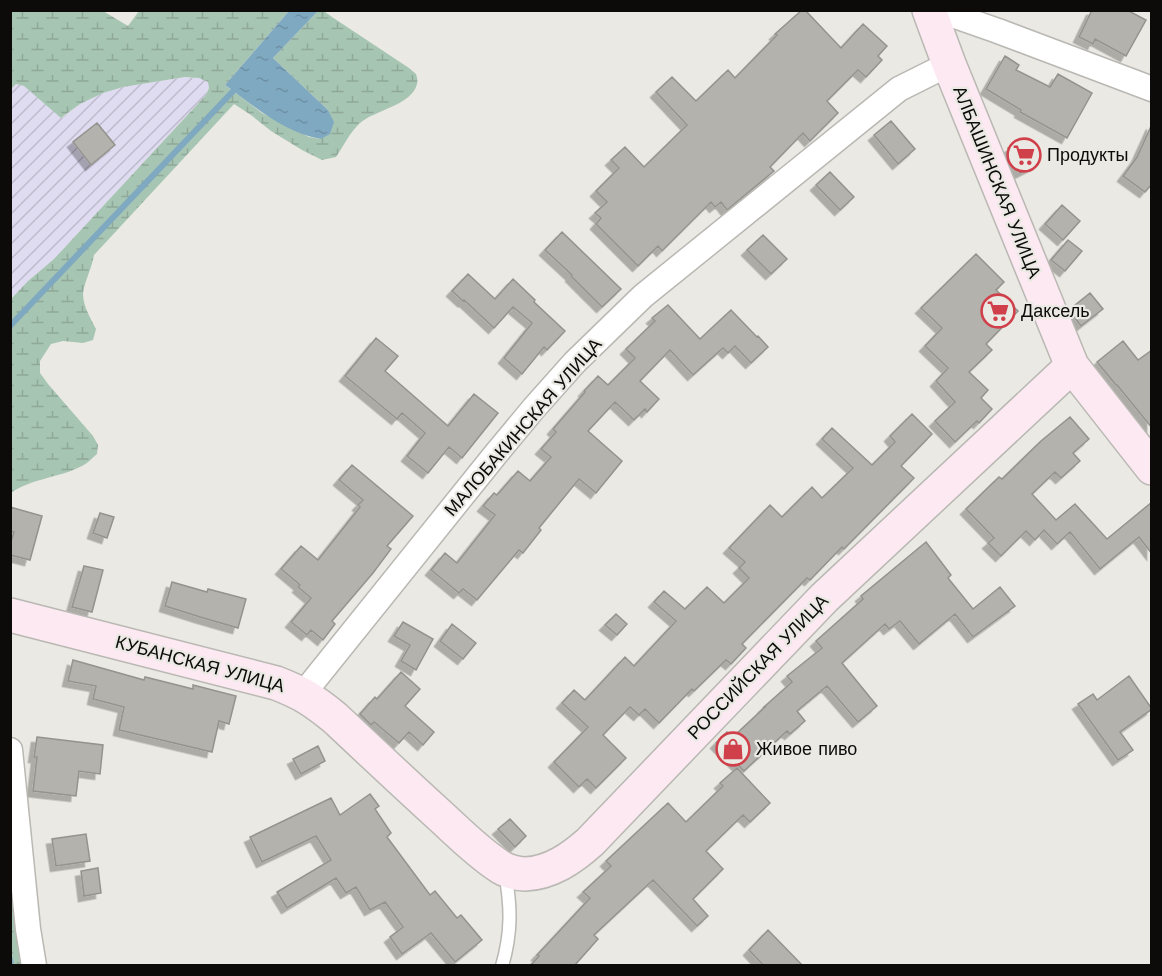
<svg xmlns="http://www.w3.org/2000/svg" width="1162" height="976" font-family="'Work Sans',sans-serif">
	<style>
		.industrial { fill: url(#industrial-furrows) }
		.wetland { fill: url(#wetland-marsh) }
		.water { fill: url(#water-ripples) }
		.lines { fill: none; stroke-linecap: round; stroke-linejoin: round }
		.stream { stroke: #7fa9c0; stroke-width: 6 }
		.building { fill: #b3b2ad; stroke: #94938e; stroke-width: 1.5; filter: url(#shadow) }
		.lane-casing { stroke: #b9b8b3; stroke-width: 15 }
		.street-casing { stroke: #b9b8b3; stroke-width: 27 }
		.secondary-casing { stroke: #b9b8b3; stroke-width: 36 }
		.lane { stroke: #fff; stroke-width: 12 }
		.street { stroke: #fff; stroke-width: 24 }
		.secondary { stroke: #fce9f2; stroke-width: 33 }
		.labels { text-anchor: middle; stroke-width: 4.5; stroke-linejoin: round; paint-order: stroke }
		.poi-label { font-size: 18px; fill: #0c0b0a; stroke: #eae9e3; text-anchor: start }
		.street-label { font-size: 18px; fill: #0c0b0a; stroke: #eae9e3 }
	</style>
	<defs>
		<pattern id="industrial-furrows" width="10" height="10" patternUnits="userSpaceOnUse" patternTransform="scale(1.5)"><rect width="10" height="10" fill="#dfdbf1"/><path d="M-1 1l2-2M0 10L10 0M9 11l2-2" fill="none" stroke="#bebbcd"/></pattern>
		<pattern id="wetland-marsh" width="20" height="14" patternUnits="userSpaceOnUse" patternTransform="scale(1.5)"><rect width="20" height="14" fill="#a7c5b3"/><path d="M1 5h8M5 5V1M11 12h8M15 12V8" fill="none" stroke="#8fa899"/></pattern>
		<pattern id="water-ripples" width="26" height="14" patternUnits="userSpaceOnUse" patternTransform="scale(1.5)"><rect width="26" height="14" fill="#7fa9c0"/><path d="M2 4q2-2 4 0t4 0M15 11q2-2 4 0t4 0" fill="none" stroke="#6d90a4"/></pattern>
		<filter id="shadow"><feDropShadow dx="-5.5" dy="5.5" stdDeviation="0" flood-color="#0004"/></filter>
	</defs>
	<rect width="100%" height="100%" fill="#eae9e3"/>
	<!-- industrial -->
	<path class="industrial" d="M185,77L199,78L208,82L209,88L206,95L54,259L28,281L11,299V89L16,84L24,86L62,118L80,104L103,93L123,87Z"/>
	<!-- wetland -->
	<path class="wetland" d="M11,11H103L128,26L139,11H289L225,85L262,113L309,137L321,139L330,133L328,110L273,58L318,11H326L325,12L332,17L409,68L416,74C417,77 418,81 417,84C412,105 375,110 360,123C350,132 343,147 336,157L322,160L302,150L271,131L251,115L234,104L94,255C92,267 87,276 84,288C80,301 90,317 96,329L93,340L83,343L63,341L51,344L40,361V373L48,384L93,436L98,445L97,454C92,458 88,463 82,466C59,478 32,478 11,493V299L28,281L54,259L206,95L209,88L208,82L199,78L185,77L123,87L103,93L80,104L61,118L24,86L16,84L11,89Z
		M10,823L26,965H11Z"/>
	<!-- water -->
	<path class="water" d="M289,11H318L273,58L328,110L334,122L330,134L321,139C284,133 254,106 225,85Z"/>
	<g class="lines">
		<!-- stream -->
		<path class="stream" d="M10,326L237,87
			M10,959L11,966"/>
	</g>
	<!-- building -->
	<path class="building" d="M802,10H805L841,48L863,24L887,46L878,56L882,60L866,77L858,70L827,101L838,113L810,141L803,133L770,167L774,171L727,210L721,202L715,207L711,202L662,251L658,246L638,266L596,224L601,218L595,213L607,202L596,191L619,168L611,160L625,147L644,167L687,125L656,92L672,77L696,101L728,70L735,78L777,35L775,34Z
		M1092,10H1127L1146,20L1126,56L1095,39L1093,44L1079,37Z
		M1005,56L1019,65L1016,70L1050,87L1058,74L1092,93L1067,138L1020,112L1021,110L986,89Z
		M891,121L915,149L898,164L874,135Z
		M97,123L115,145L91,165L73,142Z
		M1152,124V184L1145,192L1123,176L1137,157Z
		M1027,139L1038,164L1020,173L1008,148Z
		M830,172L854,197L840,210L816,185Z
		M1062,205L1080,221L1063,240L1045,224Z
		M562,232L621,289L602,307L571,276L572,275L545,250Z
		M763,235L787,259L771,274L747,250Z
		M1068,240L1082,251L1065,271L1051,260Z
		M976,254L1004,282L996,290L1018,311L986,344L992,350L969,372L988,390L981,398L992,409L979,423L977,421L955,442L935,421L955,402L936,381L948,368L925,346L942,328L921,308Z
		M468,274L495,299L513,279L535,300L534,302L565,331L547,350L544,347L522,374L504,358L532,323L513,307L494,328L464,300L463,301L452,291Z
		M1090,293L1103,309L1081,326L1069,310Z
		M668,305L700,339L731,310L757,337L758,336L768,347L751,363L735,346L728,353L723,348L693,375L670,350L640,381L659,399L647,412L645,409L634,420L615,402L588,431L622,461L596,493L579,479L539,528L541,530L523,553L519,550L477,600L463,589L459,593L431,570L445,553L457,563L495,515L483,506L494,493L497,495L518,471L530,481L551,457L541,449L556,432L553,429L585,392L584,391L598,376L608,385L635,358L626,349L655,321L652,318Z
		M376,338L398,356L385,371L448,426L474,394L498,413L462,458L449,447L428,473L407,456L425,433L402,413L397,419L345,376Z
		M1123,341L1138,360L1152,350V428L1117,385H1116L1097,362Z
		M912,414L932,434L901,466L914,478L844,549L842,547L810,580L807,578L742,644L746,648L731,664L726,660L694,691L692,689L659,723L645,709L639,715L630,707L603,735L626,758L596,788L587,779L579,787L554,762L588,727L562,703L574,690L585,700L625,657L634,666L676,621L654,602L664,591L685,609L707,587L724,603L749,578L739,568L745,562L729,548L770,505L782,517L812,487L822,498L853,468L822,439L832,428L872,465L895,442L890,436Z
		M1070,417L1089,439L1073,453L1080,461L1061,478L1055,472L1032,494L1056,520L1075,504L1107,539L1152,502V554L1139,537L1100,569L1070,532L1057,544L1044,530L1035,540L1026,531L1001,556L988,543L994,538L966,509L999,477L1002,479L1041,441Z
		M352,465L413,516L387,546L391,549L373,573L332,621L335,624L323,640L311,630L307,635L291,622L311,598L298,587L300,585L281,569L301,546L318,560L360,507L358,505L363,500L339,480Z
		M10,507L42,516L30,560L10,555V545L14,532L10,531Z
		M100,513L114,517L107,538L93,533Z
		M926,542L951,575L948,578L973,609L1000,587L1015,606L973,637L955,614L919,644L900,621L889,629L885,624L842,663L877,706L858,722L827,686L797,711L805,721L790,734L787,731L744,771L716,743L727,732L733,737L765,707H764L792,682L787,676L822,648L816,641L863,599L861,596Z
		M84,566L103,570L92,612L72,607Z
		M172,582L207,592L208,589L246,599L238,628L200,617L165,606Z
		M616,614L627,624L617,635L605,625Z
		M403,622L433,639L416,670L401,661L410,645L394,636Z
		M452,624L476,643L463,659L440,641Z
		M73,660L144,680L145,677L193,689V685L236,696L229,724L219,721L212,752L119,730L124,707L93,699L96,686L68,681Z
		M401,672L420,689L405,706L434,732L423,745L409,732L399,743L374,722L371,725L360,714L375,697L377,699Z
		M1129,676L1152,709L1120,732L1133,750L1118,760L1078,704L1093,694L1097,700Z
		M37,737L103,745L100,774L79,771L76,796L33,791L37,757H34Z
		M318,746L325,761L301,774L293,759Z
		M737,768L770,803L750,822L743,815L706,851L723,869L693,899L708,916L697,926L653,880L594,935L598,939L574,966H530L539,956L537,955L590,898L583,892L611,866L606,861L668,803L686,822L723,786L720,783Z
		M370,794L379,806L375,809L391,833L387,837L430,895L435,891L457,918L461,915L482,940L455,962L431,933L402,954L390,937L403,927L385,902L370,910L356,887L346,893L336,878L287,908L277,892L331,860L316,836L262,862L250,837L331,798L340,815Z
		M510,819L526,836L515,847L498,829Z
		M86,834L90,861L56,866L52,839Z
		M98,868L101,893L84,896L81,871Z
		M768,930L803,966H764L749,950Z"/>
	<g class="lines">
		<defs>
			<path id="lane" d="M502,966C512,932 511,906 505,872"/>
			<path id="street" d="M938,10L998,31L1152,89
				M303,694L495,455L534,408L575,362L643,296L899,89L949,64
				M10,750L28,929L34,966"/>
			<path id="secondary" d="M929,10L949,64L1072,366L1152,468
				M10,615L276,683C302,693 313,700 335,718C368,749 402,781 436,812C456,830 476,851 499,866C506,871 517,874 525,874C551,873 572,858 590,842L824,598L1072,366"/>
		</defs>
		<!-- lane casing -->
		<use href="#lane" class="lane-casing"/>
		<!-- street casing -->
		<use href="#street" class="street-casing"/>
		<!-- secondary casing -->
		<use href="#secondary" class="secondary-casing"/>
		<!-- lane -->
		<use href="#lane" class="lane"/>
		<!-- street -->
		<use href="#street" class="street"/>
		<!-- secondary -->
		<use href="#secondary" class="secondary"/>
	</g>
	<!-- icons -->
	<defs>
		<symbol id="supermarket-ring" viewBox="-11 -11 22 22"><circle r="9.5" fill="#eae9e3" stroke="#d0404b" stroke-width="1.5"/><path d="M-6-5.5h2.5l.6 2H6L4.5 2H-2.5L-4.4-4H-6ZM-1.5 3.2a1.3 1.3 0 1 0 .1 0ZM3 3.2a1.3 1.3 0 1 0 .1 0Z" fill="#d0404b"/></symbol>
		<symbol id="shop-ring" viewBox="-11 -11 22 22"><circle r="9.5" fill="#eae9e3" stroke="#d0404b" stroke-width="1.5"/><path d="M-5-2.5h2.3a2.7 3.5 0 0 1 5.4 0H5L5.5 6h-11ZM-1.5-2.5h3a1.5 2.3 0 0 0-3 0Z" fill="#d0404b"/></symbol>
	</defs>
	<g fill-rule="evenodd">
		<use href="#supermarket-ring" x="1005" y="136" width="38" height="38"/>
		<use href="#supermarket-ring" x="979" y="292" width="38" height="38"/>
		<use href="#shop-ring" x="714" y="730" width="38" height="38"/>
	</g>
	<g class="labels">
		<!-- poi labels -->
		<g class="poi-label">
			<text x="1047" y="161">Продукты</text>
			<text x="1021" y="317">Даксель</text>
			<text x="756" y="755">Живое пиво</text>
		</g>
		<!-- street labels -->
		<g class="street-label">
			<text transform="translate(997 182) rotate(68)" y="6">АЛБАШИНСКАЯ УЛИЦА</text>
			<text transform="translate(523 427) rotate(-49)" y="6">МАЛОБАКИНСКАЯ УЛИЦА</text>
			<text transform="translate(200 664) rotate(15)" y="6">КУБАНСКАЯ УЛИЦА</text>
			<text transform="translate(758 667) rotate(-46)" y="6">РОССИЙСКАЯ УЛИЦА</text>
		</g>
	</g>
	<!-- border -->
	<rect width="1162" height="976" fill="none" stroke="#0c0b0a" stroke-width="24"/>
</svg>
